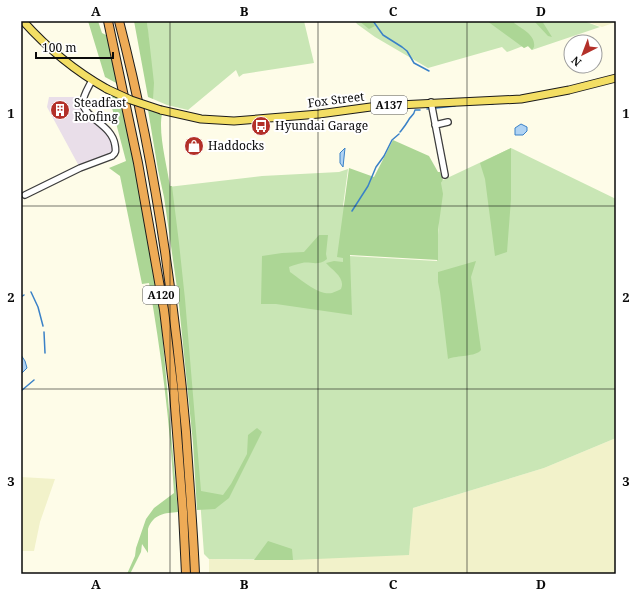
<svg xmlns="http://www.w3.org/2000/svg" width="637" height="595" font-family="'Noto Serif',serif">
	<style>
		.industrial { fill: #e9dee9 }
		.farmland { fill: #f2f2ca }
		.green { fill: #c9e6b5 }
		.forest { fill: #acd695 }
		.water { fill: #b0d3f3; stroke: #3a81c7 }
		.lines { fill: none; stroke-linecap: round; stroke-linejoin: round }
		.stream { stroke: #3a81c7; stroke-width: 1.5 }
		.minor-casing { stroke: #3d3d3d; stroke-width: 8 }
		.major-casing { stroke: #1b1b1b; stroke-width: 9 }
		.highway-casing { stroke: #1b1b1b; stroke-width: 10 }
		.minor { stroke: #fff; stroke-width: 5.5 }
		.major { stroke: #f3de64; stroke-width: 7 }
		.highway { stroke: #eeab56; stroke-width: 8 }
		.major-bridge-casing { stroke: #1b1b1b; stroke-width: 9; stroke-linecap: butt }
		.major-bridge { stroke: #f3de64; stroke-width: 7 }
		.grid { fill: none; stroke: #0a0a0a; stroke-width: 1; stroke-opacity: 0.55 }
		.labels { text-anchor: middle; stroke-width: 4; stroke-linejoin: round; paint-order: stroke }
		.shield { fill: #fff; stroke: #545454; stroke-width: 1 }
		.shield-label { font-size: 11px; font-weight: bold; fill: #0a0a0a }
		.street-label { font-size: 12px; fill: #0a0a0a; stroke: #fff }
		.poi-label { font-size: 12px; fill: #0a0a0a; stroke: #fff; text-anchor: start }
		.neatline { fill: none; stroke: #0a0a0a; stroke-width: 1.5 }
		.grid-label { font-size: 13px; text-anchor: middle; font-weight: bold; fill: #0a0a0a }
	</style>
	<rect width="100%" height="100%" fill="#fefce8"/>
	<!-- industrial -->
	<path class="industrial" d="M49,97H84L85,110L111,132L115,154L80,168L47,107Z"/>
	<!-- farmland -->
	<path class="farmland" d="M585,21H616V22L602,27Z
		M616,438V574H209V559L254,560L413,508L544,468Z
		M21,477L55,479L40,522L34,551H21Z"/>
	<!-- green -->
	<path class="green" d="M147,21H304L314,63L243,74L239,77L236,70L188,110L167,105L153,99Z
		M355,21H584L600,27L532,50L528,46L524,48L523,46L507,52L502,47L428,68L375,37L357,24Z
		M511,148L616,199V438L544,468L413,508L409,555L293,560L209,559L204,554L197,457L168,187L262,176L339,172L348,169L343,206L352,213L349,256L437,261L440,184L443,180Z"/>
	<!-- forest -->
	<path class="forest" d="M88,21H98L102,33L106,35L120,85L105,77Z
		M134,21H147L154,83L153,99L148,97Z
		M359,21H372L375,26L369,29Z
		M487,21H514V23C522,29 536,35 534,47L532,50L528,46L524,48Z
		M534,21H542L552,37L548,36Z
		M110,94L127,103L159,297L178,512C165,513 153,514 148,529V553L142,544L141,552L130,574H127L135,556L136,548L146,519L154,508L174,493C170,422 161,352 149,283L142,284L120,176L109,168L126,161L111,104Z
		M148,110L162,114C158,133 167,166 170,186H172L179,243L185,299L201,491L223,495L231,484L247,454L248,435L257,428L262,432L229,498L215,509L197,510L193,443L178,295L164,197L158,170Z
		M393,140L429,156L438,172H440L443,180L441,183L443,194L438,230V260L350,255L352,315L276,304H261L262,256L282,253L304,252L319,235H328L326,254L327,259C317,267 311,261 302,263C298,264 293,265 289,267L290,272C300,279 319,296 332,293C335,292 339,290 341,289C346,278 332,270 326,263L334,261L343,262V258L337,257L349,168L374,177Z
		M511,148V199L507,252L495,256L485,179L480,163Z
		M476,261L471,277L481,350C476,357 457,355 448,359L440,292L438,282V272Z
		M268,541L292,549L293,560H254Z"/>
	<!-- water -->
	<path class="water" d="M521,124L527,127V131L523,135H515V128Z
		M345,148L343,167L340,163V153Z
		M21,355L25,361L27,368L21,374Z"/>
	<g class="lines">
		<!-- stream -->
		<path class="stream" d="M373,21L383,35L402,47L407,51L414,63L429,71
			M483,104H493
			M427,109L455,106
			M400,132C404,127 405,126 408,121C410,116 414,116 415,110H420
			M352,211L368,186L376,167L384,156L392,140L399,134
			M31,292L38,307L43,326
			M21,297L24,295
			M44,332L45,353
			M21,391L34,380"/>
		<defs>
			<path id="minor" d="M431,102L445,175
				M435,125L448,122
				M25,195L80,168L112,156C116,153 116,151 115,145C112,125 86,119 83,104C82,96 89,87 92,80"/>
			<path id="major" d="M23,21C48,49 75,71 107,89
				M161,110L201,119L234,121L319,114L378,106L521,99L569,90L616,78"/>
			<path id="highway" d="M108,21L138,163L164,310L174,393L183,512L186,574
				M119,21C154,156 174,294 186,432C189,480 193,527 195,574"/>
		</defs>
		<!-- minor casing -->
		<use href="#minor" class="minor-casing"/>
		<!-- major casing -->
		<use href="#major" class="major-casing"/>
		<!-- highway casing -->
		<use href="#highway" class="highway-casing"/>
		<!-- minor -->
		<use href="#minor" class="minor"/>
		<!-- major -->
		<use href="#major" class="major"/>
		<!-- highway -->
		<use href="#highway" class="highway"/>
		<defs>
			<path id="major-bridge" d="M107,89L131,100L161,110"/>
		</defs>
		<!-- major-bridge casing -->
		<use href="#major-bridge" class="major-bridge-casing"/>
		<!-- major-bridge -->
		<use href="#major-bridge" class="major-bridge"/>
	</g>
	<!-- grid -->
	<path class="grid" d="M170,21V574M318,21V574M467,21V574M21,206H616M21,389H616"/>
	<!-- icons -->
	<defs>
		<symbol id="building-disc" viewBox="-11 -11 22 22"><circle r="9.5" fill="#b33029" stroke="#fff"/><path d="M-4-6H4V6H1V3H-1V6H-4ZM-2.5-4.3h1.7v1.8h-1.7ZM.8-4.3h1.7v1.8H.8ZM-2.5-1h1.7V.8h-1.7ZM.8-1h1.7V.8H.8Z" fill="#fff"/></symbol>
		<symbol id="bus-disc" viewBox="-11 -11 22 22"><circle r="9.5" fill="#b33029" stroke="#fff"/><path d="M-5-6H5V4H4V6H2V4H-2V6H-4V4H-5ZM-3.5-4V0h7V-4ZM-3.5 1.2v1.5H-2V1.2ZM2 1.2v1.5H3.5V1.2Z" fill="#fff"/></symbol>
		<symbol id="shop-disc" viewBox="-11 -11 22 22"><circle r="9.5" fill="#b33029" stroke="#fff"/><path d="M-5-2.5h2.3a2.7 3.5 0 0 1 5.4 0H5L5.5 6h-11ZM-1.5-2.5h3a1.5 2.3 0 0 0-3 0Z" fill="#fff"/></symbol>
	</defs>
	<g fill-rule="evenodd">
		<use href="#building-disc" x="49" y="99" width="22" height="22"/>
		<use href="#bus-disc" x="250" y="115" width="22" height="22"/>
		<use href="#shop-disc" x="183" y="135" width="22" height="22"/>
	</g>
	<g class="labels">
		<!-- shield labels -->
		<g class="shield">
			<rect x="371" y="96" width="36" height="18" rx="3"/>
			<rect x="143" y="286" width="36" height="18" rx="3"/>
		</g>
		<g class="shield-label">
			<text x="389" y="109">A137</text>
			<text x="161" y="299">A120</text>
		</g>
		<!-- street labels -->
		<g class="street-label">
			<text transform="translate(336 100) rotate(-7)" y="4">Fox Street</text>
		</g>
		<!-- poi labels -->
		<g class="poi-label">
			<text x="74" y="107">Steadfast<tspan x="74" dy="14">Roofing</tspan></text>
			<text x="275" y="130">Hyundai Garage</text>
			<text x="208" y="150">Haddocks</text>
		</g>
	</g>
	<!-- border -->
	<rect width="637" height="595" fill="none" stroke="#ffffff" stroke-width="44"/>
	<!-- north arrow -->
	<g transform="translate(583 54) rotate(222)"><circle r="19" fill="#ffffff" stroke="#9d9d9d"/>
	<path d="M0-3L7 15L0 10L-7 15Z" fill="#b33029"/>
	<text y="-6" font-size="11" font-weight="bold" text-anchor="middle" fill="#0a0a0a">N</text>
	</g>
	<!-- scale -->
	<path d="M36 52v6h77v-6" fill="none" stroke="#0a0a0a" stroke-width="2"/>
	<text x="42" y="52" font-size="12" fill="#0a0a0a" stroke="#ffffff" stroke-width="3" paint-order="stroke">100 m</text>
	<rect x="22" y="22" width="593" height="551" class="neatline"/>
	<g class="grid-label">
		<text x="96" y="16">A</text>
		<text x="244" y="16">B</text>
		<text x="393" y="16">C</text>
		<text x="541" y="16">D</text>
		<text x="11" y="118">1</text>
		<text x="626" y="118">1</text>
		<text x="11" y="302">2</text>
		<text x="626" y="302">2</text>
		<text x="11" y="486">3</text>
		<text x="626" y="486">3</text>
		<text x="96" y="589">A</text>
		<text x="244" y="589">B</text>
		<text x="393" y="589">C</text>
		<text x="541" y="589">D</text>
	</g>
</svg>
